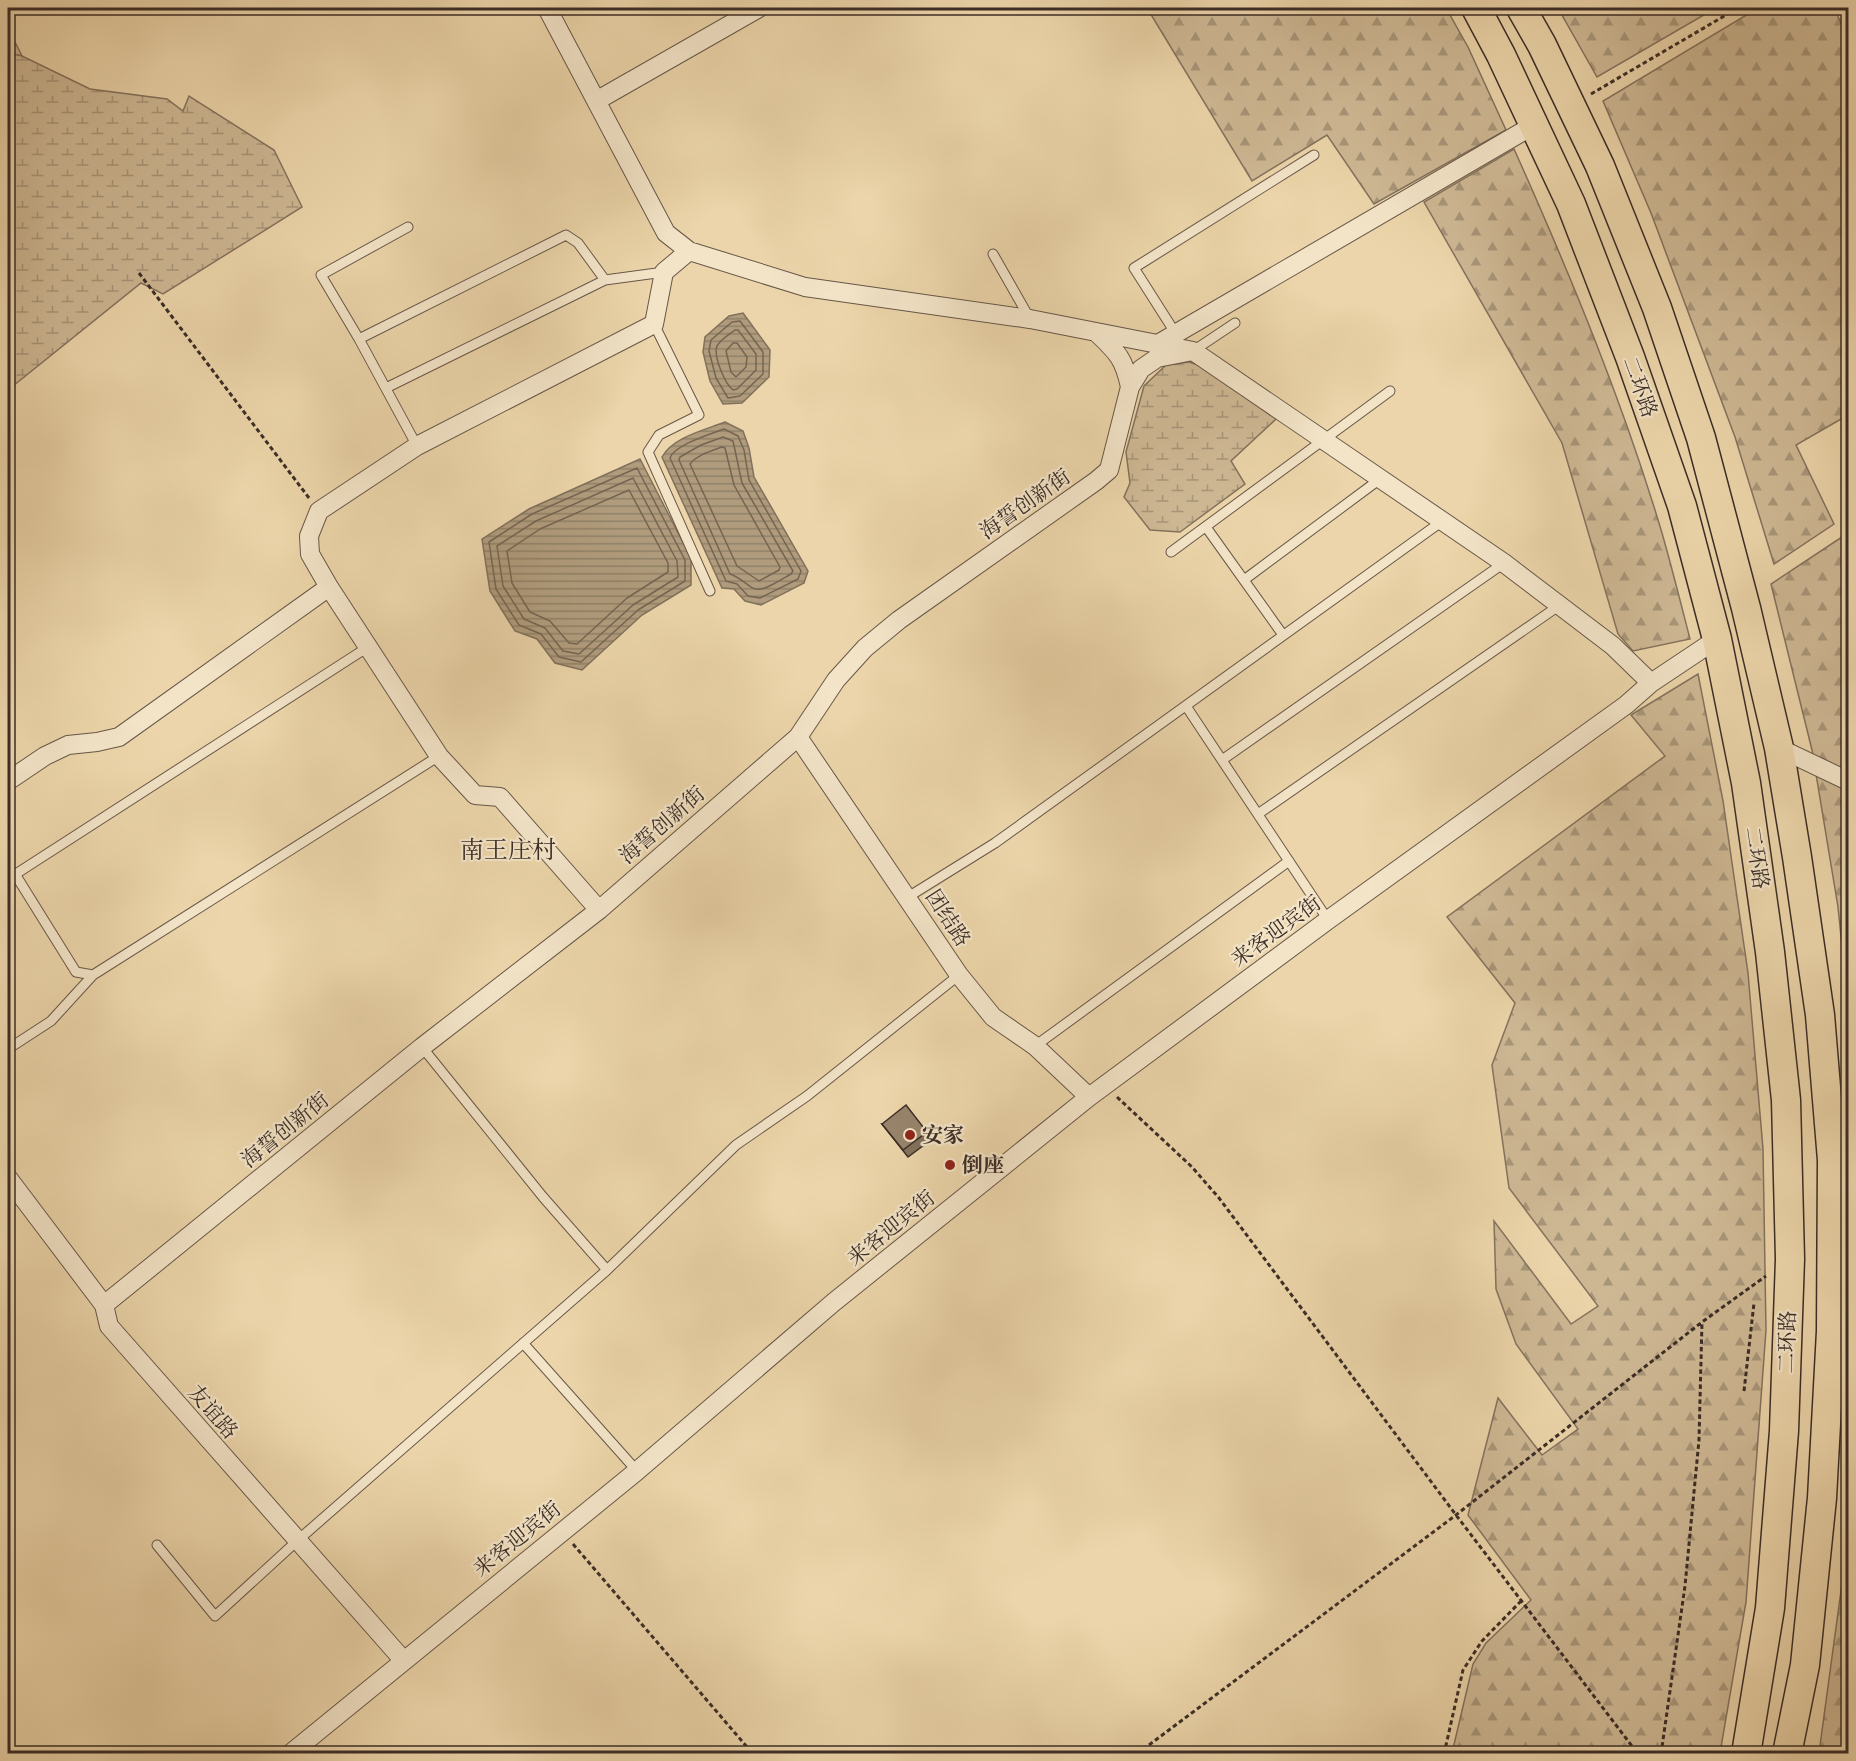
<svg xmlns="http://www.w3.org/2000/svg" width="1856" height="1761" font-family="'IM FELL English','Noto Serif SC',serif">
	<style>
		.grass { fill: #ceb894; stroke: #84725e; stroke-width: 1.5 }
		.forest { fill: url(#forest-firs); stroke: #84725e; stroke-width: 1.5 }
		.wetland { fill: url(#wetland-marsh); stroke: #84725e; stroke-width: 1.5 }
		.water { fill: url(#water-rules); stroke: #81705b; stroke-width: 1.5 }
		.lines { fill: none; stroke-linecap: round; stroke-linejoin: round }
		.shore { stroke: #766452; stroke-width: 1.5 }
		.lane-casing { stroke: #675748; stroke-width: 11 }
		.street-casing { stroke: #675748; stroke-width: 20 }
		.primary-casing { stroke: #3b2d27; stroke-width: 31 }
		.path { stroke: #3b2d27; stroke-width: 3; stroke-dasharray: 4.5 3; stroke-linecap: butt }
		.lane { stroke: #f3e4c8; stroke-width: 9 }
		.street { stroke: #f3e4c8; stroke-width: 18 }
		.primary { stroke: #ecd5aa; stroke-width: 28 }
		.wall { fill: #82725c; stroke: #3b2d27; stroke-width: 1.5 }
		.building { fill: #97846b; stroke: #3b2d27; stroke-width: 1.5 }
		.poi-dot { fill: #8f2418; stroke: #f3e4c8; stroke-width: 2 }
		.labels { text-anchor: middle; stroke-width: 4.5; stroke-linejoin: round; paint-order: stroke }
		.street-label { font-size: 21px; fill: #3b2d27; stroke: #f3e4c8 }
		.poi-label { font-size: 21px; font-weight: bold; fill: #3b2d27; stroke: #f3e4c8; text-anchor: start }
		.quarter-label { font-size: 24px; fill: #3b2d27; stroke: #f3e4c8 }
	</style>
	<defs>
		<pattern id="forest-firs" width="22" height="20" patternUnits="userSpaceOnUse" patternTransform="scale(1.5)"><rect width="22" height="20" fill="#ceb894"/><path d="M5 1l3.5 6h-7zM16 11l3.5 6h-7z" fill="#a89679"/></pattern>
		<pattern id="wetland-marsh" width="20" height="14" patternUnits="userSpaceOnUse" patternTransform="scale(1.5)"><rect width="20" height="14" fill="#ceb894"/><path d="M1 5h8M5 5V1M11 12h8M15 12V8" fill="none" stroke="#a89679"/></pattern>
		<pattern id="water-rules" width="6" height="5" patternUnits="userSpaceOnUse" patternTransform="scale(1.5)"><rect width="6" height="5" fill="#b09c7d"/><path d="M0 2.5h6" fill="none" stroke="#908066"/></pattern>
	</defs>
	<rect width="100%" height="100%" fill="#ecd5aa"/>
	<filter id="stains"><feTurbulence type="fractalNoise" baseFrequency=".00333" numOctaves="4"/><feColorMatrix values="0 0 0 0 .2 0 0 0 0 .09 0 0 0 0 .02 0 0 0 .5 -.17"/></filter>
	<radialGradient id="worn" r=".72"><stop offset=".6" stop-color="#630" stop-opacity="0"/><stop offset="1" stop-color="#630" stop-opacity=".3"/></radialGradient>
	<!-- grass -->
	<path class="grass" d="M8,28L22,56L8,53Z"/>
	<!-- forest -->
	<path class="forest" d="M1147,8H1446L1468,47L1506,130L1374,204L1327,135L1252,181Z
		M1558,8H1716L1597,77Z
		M1758,8H1834L1848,38V415L1796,445L1834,524L1774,564L1735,437L1651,213L1603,101Z
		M1514,149C1570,274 1623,402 1662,533C1672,568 1681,604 1690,639L1633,651L1618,634L1562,443L1424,202Z
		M1848,533V1006L1838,907L1812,750L1771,584Z
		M1698,674L1723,801L1748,973L1763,1149L1766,1330L1746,1602L1720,1753H1452L1473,1664L1486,1643L1531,1600L1468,1515L1498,1398L1542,1455L1578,1429L1516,1344L1496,1289L1494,1221L1571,1324L1598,1306L1509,1188L1492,1065L1515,1003L1447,917L1665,756L1631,715Z
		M1848,1539V1753H1819Z"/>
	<!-- wetland -->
	<path class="wetland" d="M8,53L22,56L90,89L167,99L183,111L189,96L274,150L302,207L163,294L141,283L8,390Z
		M1189,362L1201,366L1276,419L1231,461L1245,484L1180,532L1150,530L1124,497L1130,483L1126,452L1144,386L1166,365Z"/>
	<!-- water -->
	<path class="water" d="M743,313L770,350L769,377L742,403L723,404L710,381L703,352L705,337L729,316Z
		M725,422L743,431L749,448L754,477L808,571L804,583L761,605L745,601L734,589L722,588L662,457C673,437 705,430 725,422Z
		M640,459L691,558V585L642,615L582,670L555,663L537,639L515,631L490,591L482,539L529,509Z"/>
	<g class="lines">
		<!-- shore -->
		<path class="shore" d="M740,321L763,352V374L740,396L728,398L716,378L709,351L711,340L732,322Z
			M735,330H738L756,354V370L737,389L733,390C725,384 713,356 717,346C720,340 730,334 735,330Z
			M733,343H737L747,357L746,367L736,377L731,372L726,351Z
			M724,429L738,436L744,450L749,480L801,571L798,579L760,598L748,596L737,584L726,581L670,458C674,445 711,434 724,429Z
			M723,437L733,441L742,483L793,571L791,574C781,579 761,595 751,587C743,582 739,577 730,574L679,460L680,457L701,445Z
			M722,447L725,448L734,485L780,567L779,570L759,581L737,566L690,464C697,455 711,451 722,447Z
			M637,468L685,560V581L638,610L581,662L559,657L541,634L519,625L496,589L489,542L532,514Z
			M633,478L677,561L678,577L633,605L579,654L563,651L545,628L524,619L503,586L497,546L536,521Z
			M629,490L668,563V572L627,598L577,644L569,643L550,621L530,612L512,583L507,551L540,529Z"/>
		<defs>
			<path id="lane" d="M408,227L321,275L359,339L417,446
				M993,254L1030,319
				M654,324L699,415L659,435L648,452L710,591
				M1176,334L1134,268L1314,155
				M359,339L566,235L578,243L605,280
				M1193,351L1235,323
				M386,388L605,280L664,272
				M1206,527L1283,635
				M1171,552L1390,391
				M1244,580L1380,479
				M1186,706L1328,920
				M1222,760L1504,563
				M1258,814L1560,605
				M15,874L76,972L93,975
				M8,879L368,647
				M908,897L995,843L1441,522
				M1035,1046L1289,861
				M422,1047L543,1197L607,1270
				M8,1049L51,1021L93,975L439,756
				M523,1343L637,1471
				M157,1545L215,1616L297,1541L607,1270L736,1145L807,1096L959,975"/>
			<path id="street" d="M547,8L666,233L689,251L805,287L1030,319L1193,351L1504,563L1613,646L1651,683
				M596,101L759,8
				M1096,332C1117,352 1124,358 1130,387
				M1158,344L1534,125
				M798,737L959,975L993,1017L1035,1046L1089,1097
				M1779,748L1848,781
				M8,781L45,756L68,745L97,742L119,737L329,587
				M599,910L500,797L475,795L439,756L329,587L310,554L309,536L319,511L417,446L654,324L664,272L689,251
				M8,1178L104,1305L109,1326L404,1661
				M104,1305L422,1047L599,910L798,737L836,680L865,648L899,620L1096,481L1109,470L1130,387L1141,369L1157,358L1193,351
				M290,1754L637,1471L834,1302L1089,1097L1328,920L1626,705L1651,683L1717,639"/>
			<path id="primary" d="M1476,8L1501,55L1571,204L1630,357L1682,506L1717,639L1746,783L1770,952L1786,1100L1790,1259L1784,1431L1770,1608L1746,1754
				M1521,8L1542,45L1600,166L1657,308L1701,438L1746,608L1779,748L1797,857L1820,1015L1832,1160L1831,1331L1822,1498L1805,1665L1787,1754"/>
		</defs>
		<!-- lane casing -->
		<use href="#lane" class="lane-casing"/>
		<!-- street casing -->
		<use href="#street" class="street-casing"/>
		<!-- primary casing -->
		<use href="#primary" class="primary-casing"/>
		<!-- path -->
		<path class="path" d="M1591,94L1738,8
			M139,273L309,498
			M1117,1097L1192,1167L1219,1198L1456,1515L1638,1754
			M1744,1391L1754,1303
			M573,1544L753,1754
			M1137,1754L1456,1515L1702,1322L1766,1276
			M1444,1754L1463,1670L1482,1641L1521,1601
			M1661,1754L1685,1586L1699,1440L1702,1322"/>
		<!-- lane -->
		<use href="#lane" class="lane"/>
		<!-- street -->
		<use href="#street" class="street"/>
		<!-- primary -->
		<use href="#primary" class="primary"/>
	</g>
	<!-- wall -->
	<path class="wall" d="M882,1124L927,1132L932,1139L908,1157Z"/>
	<!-- building -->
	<path class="building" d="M906,1105L927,1132L903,1150L882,1124Z"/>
	<!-- markers -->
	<g class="poi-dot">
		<circle cx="910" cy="1135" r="6"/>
		<circle cx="950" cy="1165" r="6"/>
	</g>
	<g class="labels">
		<!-- street labels -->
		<g class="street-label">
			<text transform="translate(1640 387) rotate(70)" y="7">二环路</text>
			<text transform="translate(1025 504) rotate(-35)" y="7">海誓创新街</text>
			<text transform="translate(662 825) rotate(-41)" y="7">海誓创新街</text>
			<text transform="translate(1757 858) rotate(82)" y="7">二环路</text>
			<text transform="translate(948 918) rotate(57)" y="7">团结路</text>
			<text transform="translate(1276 931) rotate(-36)" y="7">来客迎宾街</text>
			<text transform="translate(285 1130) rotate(-39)" y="7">海誓创新街</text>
			<text transform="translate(891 1228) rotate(-39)" y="7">来客迎宾街</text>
			<text transform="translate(1787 1342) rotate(-88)" y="7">二环路</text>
			<text transform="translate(213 1412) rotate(49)" y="7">友谊路</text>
			<text transform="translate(517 1539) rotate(-39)" y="7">来客迎宾街</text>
		</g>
		<!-- poi labels -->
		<g class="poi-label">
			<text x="922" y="1142">安家</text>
			<text x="962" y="1172">倒座</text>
		</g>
		<!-- quarter labels -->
		<g class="quarter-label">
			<text x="508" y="858">南王庄村</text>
		</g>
	</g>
	<!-- margin -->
	<rect width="1856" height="1761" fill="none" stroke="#ecd5aa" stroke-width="30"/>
	<rect x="9" y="9" width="1838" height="1743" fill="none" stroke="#3b2d27" stroke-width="3"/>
	<rect x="15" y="15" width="1826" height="1731" fill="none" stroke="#3b2d27" stroke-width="1.5"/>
	<rect width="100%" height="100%" filter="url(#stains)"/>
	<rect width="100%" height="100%" fill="url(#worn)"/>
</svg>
